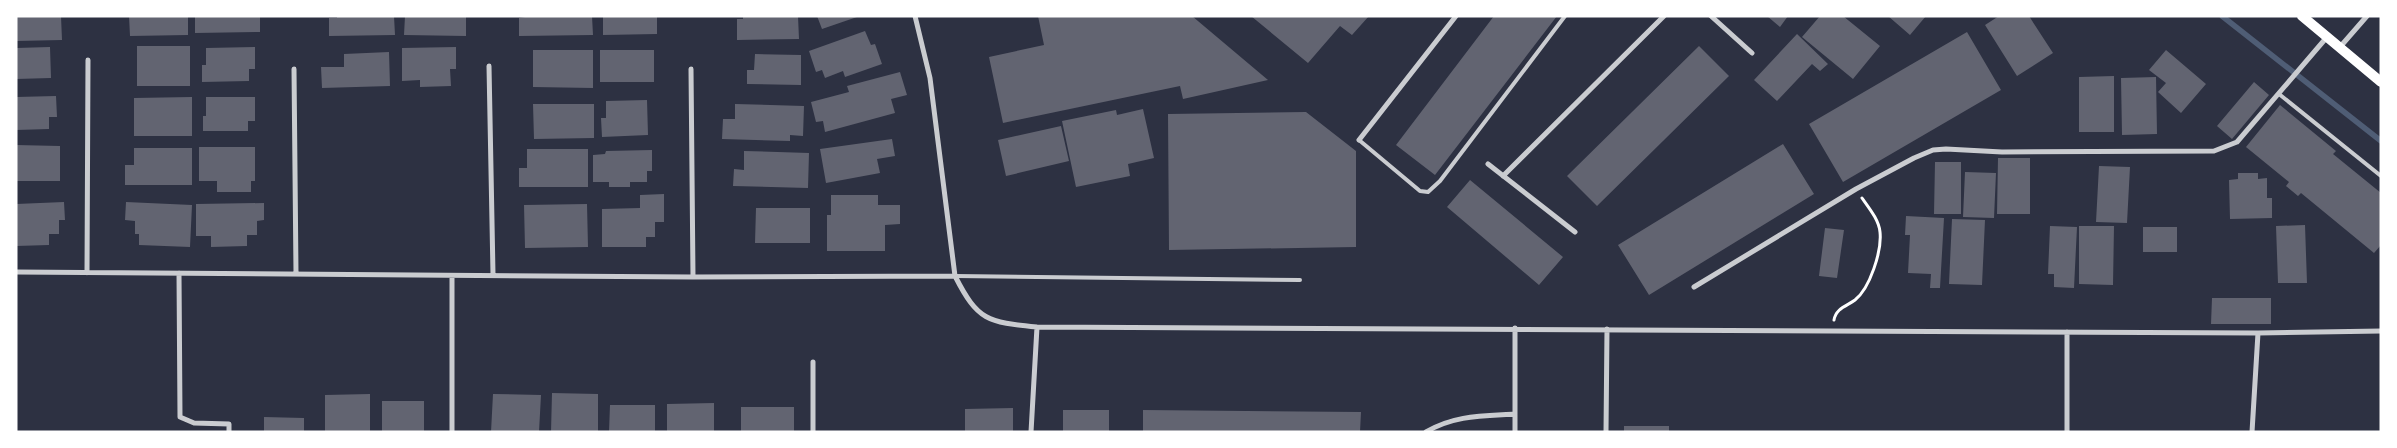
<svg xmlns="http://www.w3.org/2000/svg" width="2397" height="448" font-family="'Fira Sans Condensed',sans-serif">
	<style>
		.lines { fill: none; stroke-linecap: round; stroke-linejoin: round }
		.stream { stroke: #4f5d75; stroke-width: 5.5 }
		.building { fill: #626471 }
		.path { stroke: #fff; stroke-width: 3 }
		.service { stroke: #caccd0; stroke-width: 4 }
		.minor { stroke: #caccd0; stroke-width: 5 }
		.secondary { stroke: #fff; stroke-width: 10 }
	</style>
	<rect width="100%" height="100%" fill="#2d3142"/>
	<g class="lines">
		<!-- stream -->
		<path class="stream" d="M2222,16L2381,141"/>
	</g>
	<!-- building -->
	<path class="building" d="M16,16H61L62,40L16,41Z
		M129,16H188V35L130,36Z
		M195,16H260V32L195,33Z
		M337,16H394L395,35L329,36V18H337Z
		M405,16L466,17V36L404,35Z
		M531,16H592L593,35L519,36V18Z
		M603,16H657V34L603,35Z
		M743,16H798L799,39L737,40V19H743Z
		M817,16H857V17L822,29Z
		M1038,16H1192L1268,80L1183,99L1180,86L1003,123L989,57L1044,45Z
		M1251,16H1369L1352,35L1340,26L1308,63Z
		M1494,16H1557L1435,175L1396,145Z
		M1767,16H1788L1780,27Z
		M1820,16H1843L1880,46L1853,79L1802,37Z
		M1888,16H1926L1910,35Z
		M1999,16H2029L2053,53L2017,76L1985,25Z
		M865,31L871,45L875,44L882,64L845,77L843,71L825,78L822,70L816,72L809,51Z
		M1967,32L2001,90L1843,182L1809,124Z
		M1797,34L1828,64L1820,71L1812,64L1777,101L1754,80Z
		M137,46H190V86H137Z
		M1699,46L1729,76L1597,206L1567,176Z
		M50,47L51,78L16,79V48Z
		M255,47V69H249V81L202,82V65H206V48Z
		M456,47V69H450L451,86L420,87V80L402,81V48Z
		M533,50H593V88L533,87Z
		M600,50H654V82H600Z
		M2166,50L2206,84L2181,113L2158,92L2166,83L2149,70Z
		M389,52L390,86L322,88L321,67H344V54Z
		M755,54L801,55V85L747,84V70H754Z
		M900,72L907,95L891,99L895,113L825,132L823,121L816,122L811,102L849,92L847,86Z
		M2114,76V132H2079V77Z
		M2156,77L2157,134L2122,135L2121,78Z
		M2254,82L2269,95L2232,139L2217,126Z
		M56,96L57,117H49V129L16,130V97Z
		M192,97V136H134V98Z
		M206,97H255V121H248V131H203V116H206Z
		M647,100L648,135L602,137L601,118H606V101Z
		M533,104H594V138L534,139Z
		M735,104L804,106L803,136L790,135V141L722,139L723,119H735Z
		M2280,105L2336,151L2333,154L2381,193V245L2374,253L2301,193L2298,196L2286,186L2289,182L2246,147Z
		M1143,109L1154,158L1128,164L1130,176L1076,187L1062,121L1116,110L1117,115Z
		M1306,112L1356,151V247L1169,250L1168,114Z
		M1061,126L1069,161L1006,176L998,140Z
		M892,139L895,156L877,159L880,173L826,183L820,149Z
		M1783,144L1814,194L1649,295L1618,245Z
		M16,145L60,146V181H16Z
		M199,147H255V181H251V192H217V181H199Z
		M134,148H192V185H125V165H134Z
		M527,149H588V187H519V168H527Z
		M652,150V171H647V182H630V187H609V182H593V155L605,154L606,151Z
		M744,151L809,153L808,188L733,186L734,169L744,170Z
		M1998,158H2030V214H1997Z
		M1935,162H1961V214H1934Z
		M2099,166L2130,167L2127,223L2096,222Z
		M1965,172L1996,173L1994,218L1963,217Z
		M2238,173H2258V179L2267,178V198H2272V218L2230,219L2229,180L2238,179Z
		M1470,180L1563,257L1539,285L1447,207Z
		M664,194V222H655V237H646V247H602V209L640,208V195Z
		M831,195H878V205H900V224L885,225V251H827V215H831Z
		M64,202L65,220H59V234H49V245L16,246V204Z
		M126,202L192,205L190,247L139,245V234H135V221L125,220Z
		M264,203V220L257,221V235H247V246L211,247V236H196V204Z
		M587,204L588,247L525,248L524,205Z
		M756,208H810V243H755Z
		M1906,216L1944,218L1940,288H1930L1931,274L1908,273L1910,235H1905Z
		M1952,219L1985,220L1982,285L1949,284Z
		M2305,225L2307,283H2278L2276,226Z
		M2050,226L2077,227L2074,288L2054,287V274H2048Z
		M2079,226H2114L2113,285L2079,284Z
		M2143,227H2177V252H2143Z
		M1825,228L1844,230L1837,278L1819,276Z
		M2212,298H2271V324H2211Z
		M552,393L598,394V432H551Z
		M370,394V432H325V395Z
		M493,394L541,395L539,432H491Z
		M382,401H424V432H382Z
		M714,403V432H667V404Z
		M610,405H655V432H609Z
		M741,407H794V432H741Z
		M1013,408V432H965V409Z
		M1063,410H1109V432H1063Z
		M1143,410L1361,412L1360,432H1143Z
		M264,417L304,418V432H264Z
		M1624,426H1669V432H1624Z"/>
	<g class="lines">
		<!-- path -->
		<path class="path" d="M1834,320C1836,308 1847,306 1855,300C1870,288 1882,251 1880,232C1879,220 1869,208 1862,198"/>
		<!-- service -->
		<path class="service" d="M2279,94L2381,176
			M1359,140L1420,191L1428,192L1440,181L1565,16
			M955,276L1300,280"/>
		<!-- minor -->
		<path class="minor" d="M915,16L930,78L955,276
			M1711,16L1752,53
			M2340,47L2367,16
			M489,66L493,274
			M294,69L296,273
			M691,69L693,277
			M1359,140L1456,16
			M1488,164L1575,232
			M1503,176L1664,16
			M16,272L693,277L955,276C978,321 987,322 1037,327L2258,333L2381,331
			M87,273L88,60
			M179,273L180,417L194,423L229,424V432
			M1694,287L1856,189L1914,158L1933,150L1946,149L2002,152L2214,151L2237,142L2327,37
			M1515,328V432
			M452,432V276
			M813,432V362
			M1031,432L1037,327
			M1426,432C1454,415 1484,416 1515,414
			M1606,432L1607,329
			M2067,432V332
			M2252,432L2258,333"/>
		<!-- secondary -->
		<path class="secondary" d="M2302,16L2381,82"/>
	</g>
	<!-- border -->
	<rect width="2397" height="448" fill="none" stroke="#ffffff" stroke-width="35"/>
</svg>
